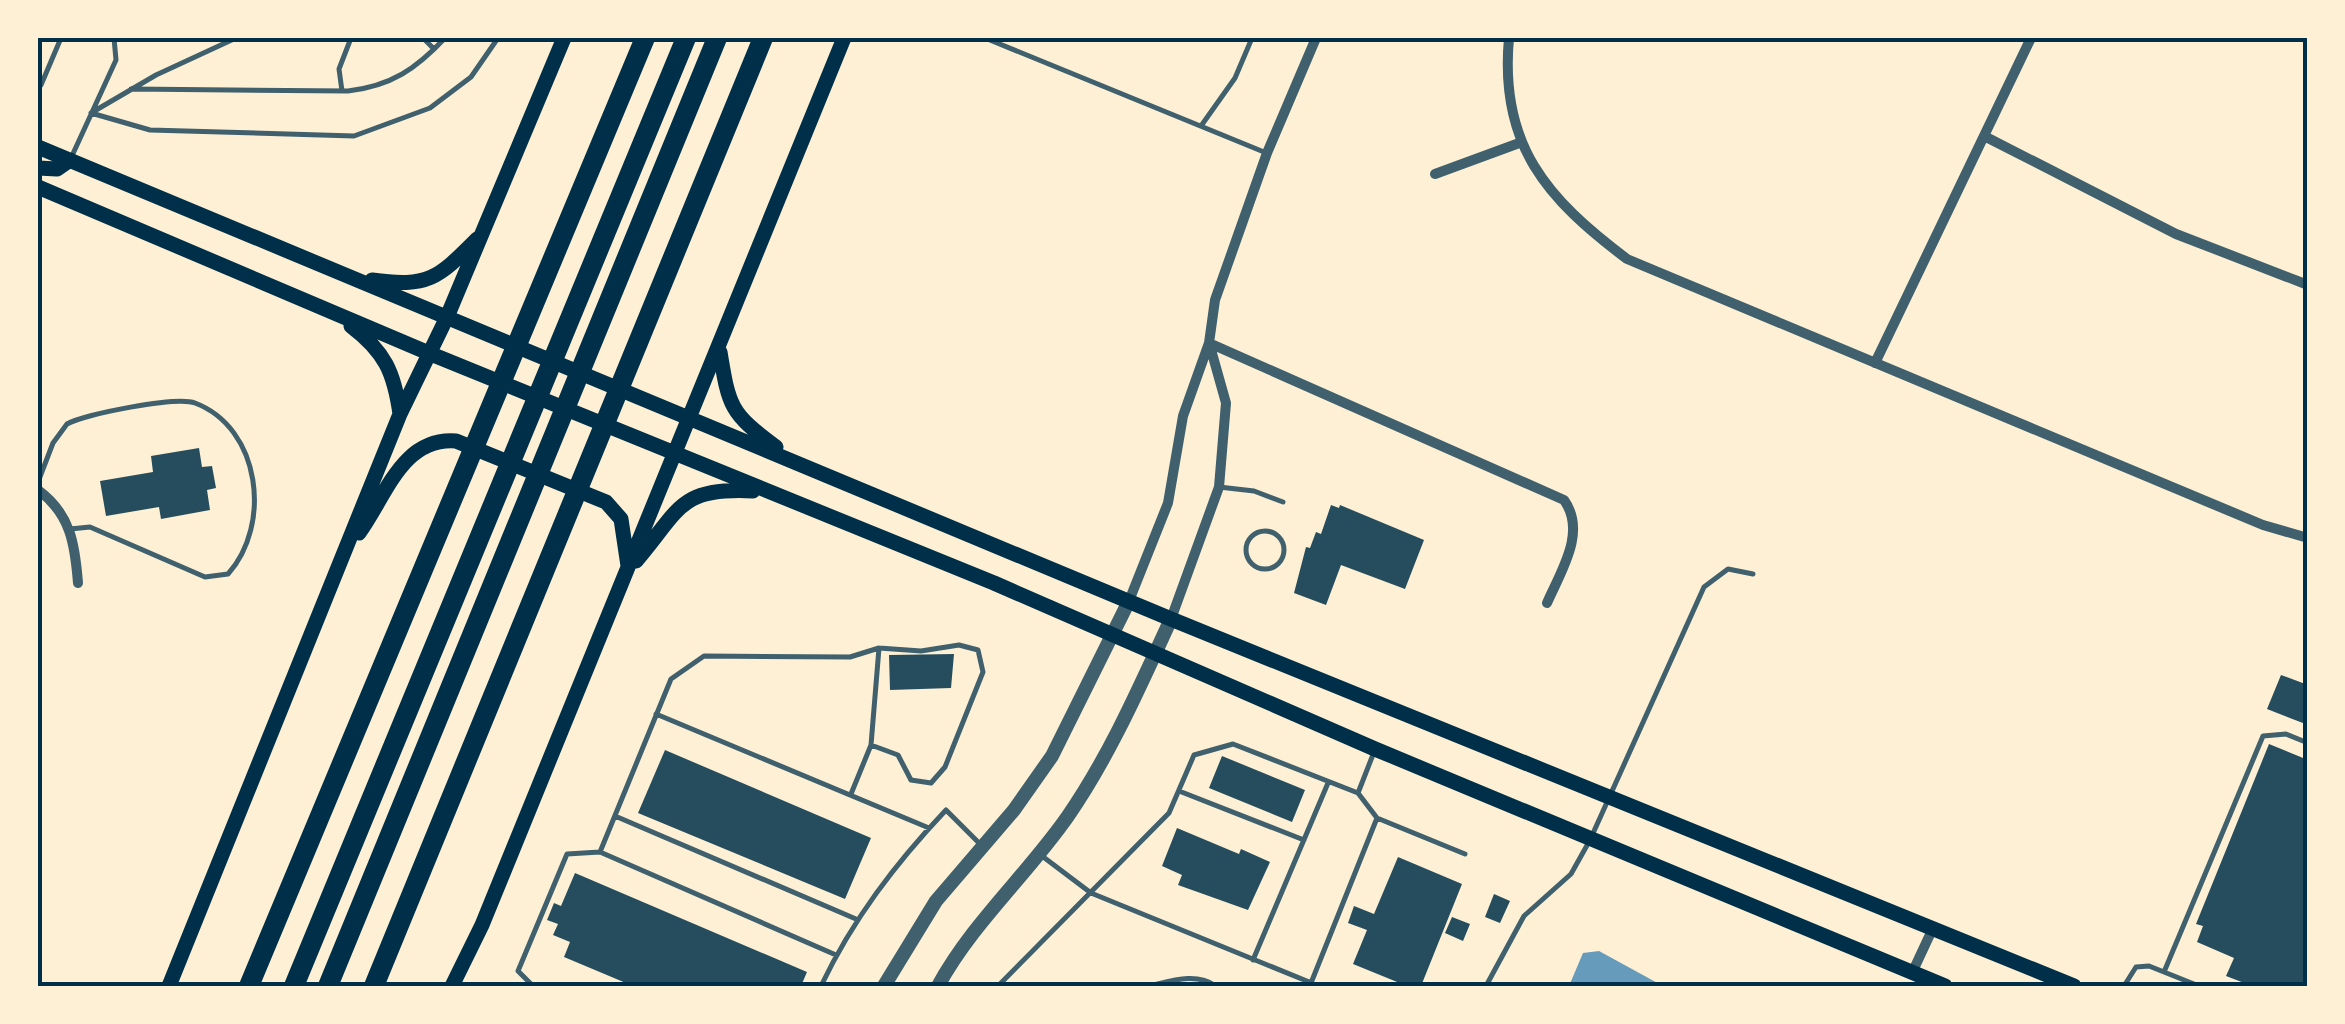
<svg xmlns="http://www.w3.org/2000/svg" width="2345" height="1024" font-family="Overpass,sans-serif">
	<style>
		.water { fill: #669bbc }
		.building { fill: #264d5e }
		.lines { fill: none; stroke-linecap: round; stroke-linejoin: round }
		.service { stroke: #3f606c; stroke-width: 5 }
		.minor { stroke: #3f606c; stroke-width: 10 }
		.tertiary { stroke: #3f606c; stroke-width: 14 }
		.secondary { stroke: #003049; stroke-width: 15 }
		.motorway { stroke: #003049; stroke-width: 20 }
		.neatline { fill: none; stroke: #003049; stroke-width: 4 }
	</style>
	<rect width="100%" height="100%" fill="#fdf0d5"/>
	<!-- water -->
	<path class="water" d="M1599,951L1663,986H1569L1583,953Z"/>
	<!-- building -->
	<path class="building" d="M199,448L202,467L212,466L216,488L207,490L210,510L161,519L159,507L106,516L100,481L153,472L151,456Z
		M1331,505L1339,508L1340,505L1424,540L1405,589L1341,565L1326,605L1294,593L1306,547L1310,548L1316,532L1321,534Z
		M954,654L951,688L890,690L889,655Z
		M2281,675L2308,685V725L2267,709Z
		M2269,744L2308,760V986H2252L2226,976L2234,958L2197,942L2203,926L2196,924Z
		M665,750L871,838L845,899L638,813Z
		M1222,756L1305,790L1292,822L1209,788Z
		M1177,828L1239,854L1241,849L1270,862L1248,910L1178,885L1182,875L1162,866Z
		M1398,857L1462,884L1421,986H1407L1353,964L1367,930L1348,923L1354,906L1374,914Z
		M575,873L807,972L801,986H633L564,957L570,942L553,935L558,924L547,920L554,903L561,906Z
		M1494,894L1510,901L1500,923L1485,917Z
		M1452,917L1470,924L1463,941L1445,933Z"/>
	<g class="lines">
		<!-- service -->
		<path class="service" d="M423,38L434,49
			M985,38L1264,152
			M38,84L41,85L61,38
			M131,89L348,91C391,86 416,69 445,38
			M342,91L339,69L351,38
			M91,113L150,130L354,136L430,108L471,77L498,38
			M91,113L156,75L236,38
			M1201,126L1235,78L1252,38
			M71,158L116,60L114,38
			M38,482L53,443L67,424C84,414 177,396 195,403C261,428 272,525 228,574L205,577L90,527L70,529
			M1219,487L1254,491L1283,502
			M1246 550a19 19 0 1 1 38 0a19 19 0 1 1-38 0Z
			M656,714L929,828
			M1179,791L1304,840
			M851,794L871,745L879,648
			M615,816L856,919
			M1377,818L1465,854
			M600,852L836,955
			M1042,856L1091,893L1319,986
			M1253,960L1328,783
			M2164,972L2263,736L2286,734L2308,743
			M1311,983L1377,818L1358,793L1374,752
			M533,986L518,971L567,854L600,852L671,679L704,656L850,657L879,648L921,651L959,645L978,650L983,672L945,767L931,783L911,780L898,755L871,745
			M821,986C853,919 895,864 946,810L980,844
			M998,986L1169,813L1194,755L1233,744L1358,793
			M1149,986C1171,981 1196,972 1216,986
			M1486,986L1524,916L1571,874L1590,840L1704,587L1728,569L1753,574
			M2124,986L2136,967L2149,966L2199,986"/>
		<!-- minor -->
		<path class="minor" d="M1509,38C1499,145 1547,199 1627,259L2263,525L2308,538
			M1986,137L2176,234L2308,285
			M1435,174L1522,142
			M1209,343L1564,500C1587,532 1561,571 1547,603
			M1875,363L2031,38
			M38,490C71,514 75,545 78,583
			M1129,601L1168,503L1183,416L1209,343L1215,300L1267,153L1316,38
			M1171,619L1219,487L1226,403L1210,346
			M1912,973L1933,928"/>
		<!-- tertiary -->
		<path class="tertiary" d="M884,986L936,901L1014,810L1052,756L1129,601
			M938,986C973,922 1027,875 1068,816C1110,755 1140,686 1171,619"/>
		<!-- secondary -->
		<path class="secondary" d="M38,147L1171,619L2074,986
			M38,168L57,169L70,160
			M38,187L431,354L994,583L1375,749L1945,986
			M372,280C429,288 438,278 477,239
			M351,326C385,352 394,372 400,414
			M720,352C729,407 730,413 776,447
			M359,533C386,496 402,437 456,441L606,502L621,519L628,566
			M636,561C680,510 678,487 753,491
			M169,986L400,414L447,317L564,38
			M452,986L482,925L844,38"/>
		<!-- motorway -->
		<path class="motorway" d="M249,986L645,38
			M294,986L686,38
			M328,986L717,38
			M374,986L763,38"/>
	</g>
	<!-- border -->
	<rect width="2345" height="1024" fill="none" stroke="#fdf0d5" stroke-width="80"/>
	<rect x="40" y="40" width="2265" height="944" class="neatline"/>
</svg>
